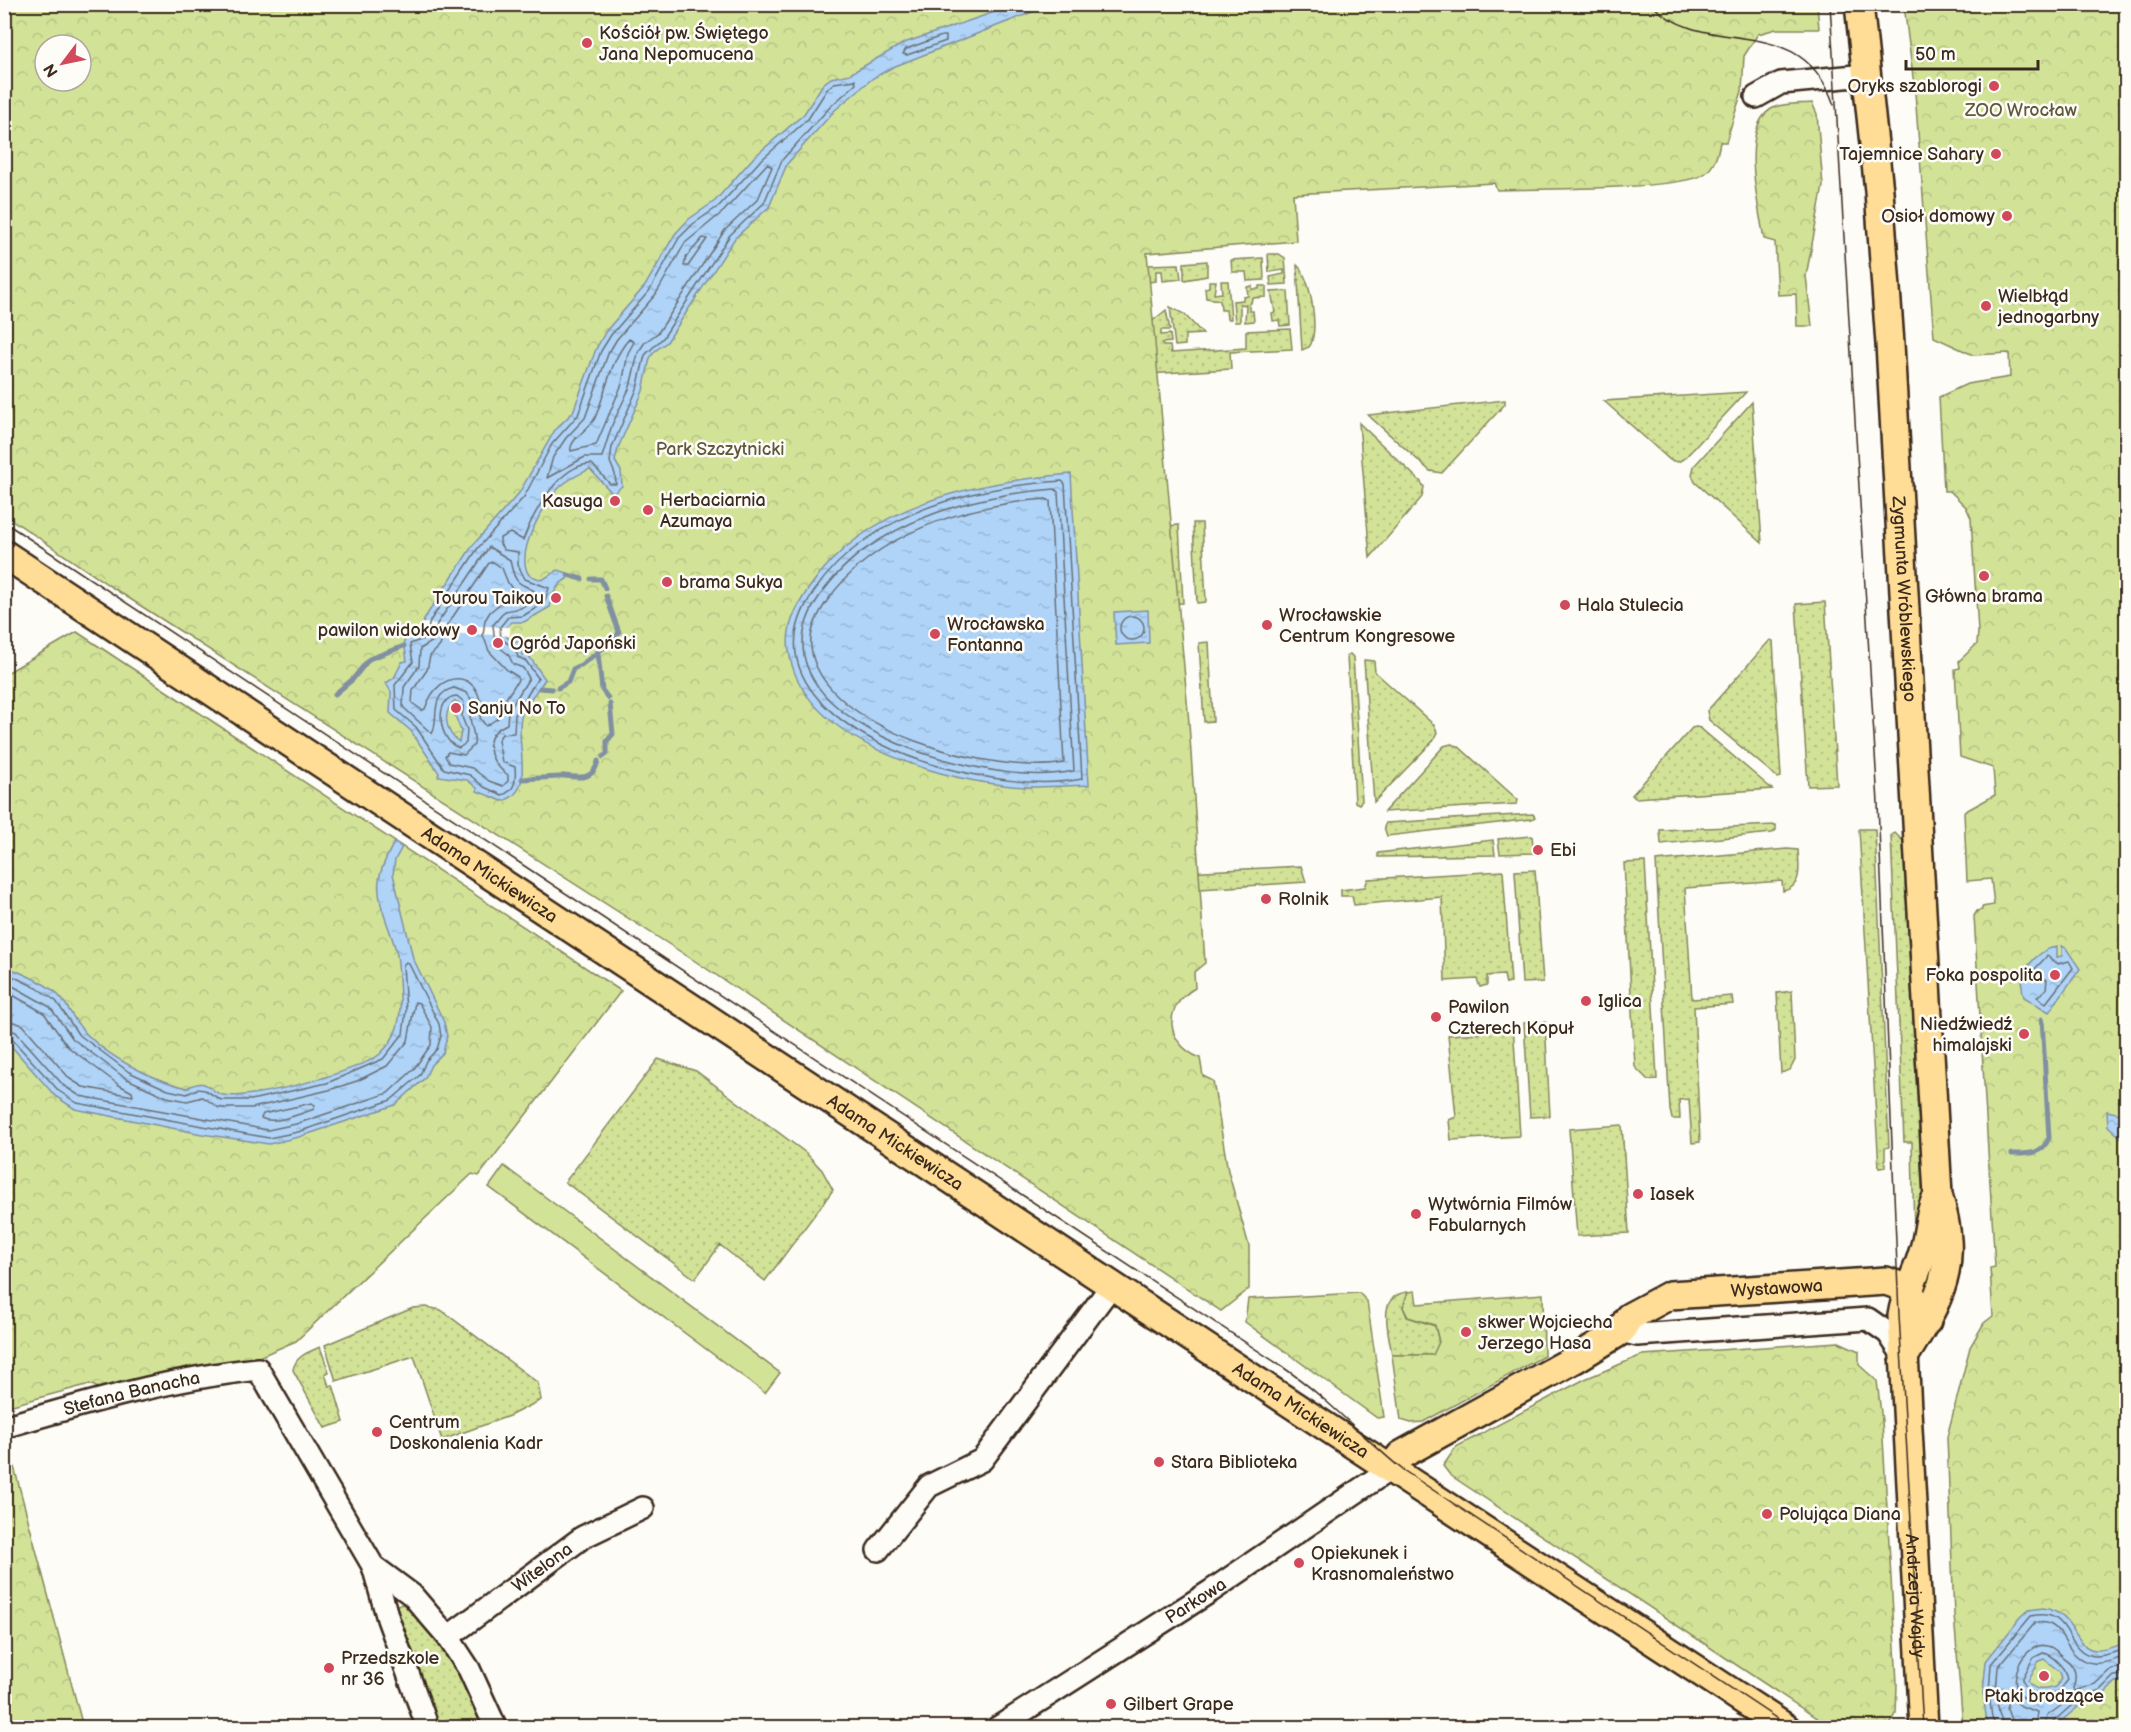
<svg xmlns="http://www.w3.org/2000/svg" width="2131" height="1732" font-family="'Balsamiq Sans',sans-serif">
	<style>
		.grass { fill: url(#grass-dots); stroke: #86865b; stroke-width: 1.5 }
		.forest { fill: url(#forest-crowns); stroke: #86865b; stroke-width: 1.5; fill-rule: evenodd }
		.pitch { fill: #d2e398; stroke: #86865b; stroke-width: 1.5 }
		.water { fill: url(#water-ripples); stroke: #8190a1; stroke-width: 1.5; fill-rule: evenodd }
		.pier { fill: #fdfcf7 }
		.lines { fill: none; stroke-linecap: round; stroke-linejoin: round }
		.shore { stroke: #696e75; stroke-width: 1.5 }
		.stream { stroke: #8190a1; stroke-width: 5 }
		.minor-casing { stroke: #3b2a1e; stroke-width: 26 }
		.major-casing { stroke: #3b2a1e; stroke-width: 32 }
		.minor { stroke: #fdfcf7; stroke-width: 21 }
		.major { stroke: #ffdd96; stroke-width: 27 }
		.tram { stroke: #3b2a1e; stroke-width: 1.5 }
		.poi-dot { fill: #d1495b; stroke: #fdfcf7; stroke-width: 2 }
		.labels { text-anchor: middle; stroke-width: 5; stroke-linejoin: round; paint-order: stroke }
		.poi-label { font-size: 18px; fill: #3b2a1e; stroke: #fdfcf7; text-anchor: start }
		.park-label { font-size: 18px; fill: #61583c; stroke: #fdfcf7 }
		.street-label { font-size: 18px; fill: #3b2a1e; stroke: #fdfcf7 }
	</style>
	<defs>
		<pattern id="grass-dots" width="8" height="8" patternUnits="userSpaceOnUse" patternTransform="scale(1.5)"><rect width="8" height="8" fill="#d2e398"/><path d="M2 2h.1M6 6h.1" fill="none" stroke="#b5c383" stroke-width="1.8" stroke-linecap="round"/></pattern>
		<pattern id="forest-crowns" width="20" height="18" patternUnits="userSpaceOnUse" patternTransform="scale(1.5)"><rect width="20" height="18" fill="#d2e398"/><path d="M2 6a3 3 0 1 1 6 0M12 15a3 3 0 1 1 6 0" fill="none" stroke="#b5c383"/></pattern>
		<pattern id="water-ripples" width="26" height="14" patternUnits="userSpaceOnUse" patternTransform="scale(1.5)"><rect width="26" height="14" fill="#afd4f8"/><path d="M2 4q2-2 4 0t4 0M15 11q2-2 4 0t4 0" fill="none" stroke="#97b6d4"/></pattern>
	</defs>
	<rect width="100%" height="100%" fill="#fdfcf7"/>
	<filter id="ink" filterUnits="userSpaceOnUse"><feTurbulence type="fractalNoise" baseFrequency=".0167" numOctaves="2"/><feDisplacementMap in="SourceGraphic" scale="12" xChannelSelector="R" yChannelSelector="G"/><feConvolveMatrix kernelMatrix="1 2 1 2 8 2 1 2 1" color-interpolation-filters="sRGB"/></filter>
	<g filter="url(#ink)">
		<!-- grass -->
		<path class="grass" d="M1268,254H1279L1285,258L1287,284L1271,285L1270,277L1284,274V270L1269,272Z
			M1263,258L1264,280L1247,281L1246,272H1232L1231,260Z
			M1207,261V276L1184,280V263Z
			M1179,264L1181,279L1163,281L1162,271H1156V281L1149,282L1148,265Z
			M1297,265C1311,276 1320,334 1309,347L1302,350Z
			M1209,281H1216L1214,294L1222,293L1221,281H1228L1231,319H1227L1226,310H1221L1220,300L1206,298L1205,288L1209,287Z
			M1252,286V289H1259V286H1266V297L1252,298L1251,303L1249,304V311H1253L1254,321L1245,322L1246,305L1240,304V322H1235L1233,301L1243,300V297L1248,296L1247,287Z
			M1288,291L1290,325L1280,326L1279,320L1273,321L1272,313L1275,312L1271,292Z
			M1170,307L1184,314L1203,334L1185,335V345L1175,346Z
			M1166,310L1170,330H1161V335L1170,334L1171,342L1162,343L1163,346H1170L1171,353L1246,348V331L1290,329L1292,349L1230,352L1231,369L1113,376L1108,357Z
			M1746,392L1685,458L1678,462L1670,460L1604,401Z
			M1505,400V404L1442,473L1430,471L1368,415Z
			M1752,402L1762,543L1695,482L1692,475L1694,466Z
			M1359,423L1421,482L1424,487L1422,497L1370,558Z
			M1193,523H1202L1206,602L1197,603Z
			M1179,525L1183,603L1164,604L1160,526Z
			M1825,602L1837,785L1808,786L1796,604Z
			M1770,640L1773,641L1781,777L1778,778L1709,720L1707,711Z
			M1209,642L1213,721L1204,722L1199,643Z
			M1350,654L1353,657L1362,801L1359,804L1355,802L1347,656Z
			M1364,660L1374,661L1375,672L1434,725L1437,732L1434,740L1374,802Z
			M1696,727L1700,728L1772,789L1635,798L1632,795L1692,728Z
			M1451,744L1458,746L1518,800L1517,804L1384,812L1444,746Z
			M1533,814L1535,817L1532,819L1387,836L1384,827L1386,823Z
			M1776,825V830L1772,833L1661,844L1660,830Z
			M1859,829H1875L1889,1147L1885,1148V1167L1879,1168Z
			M1895,833L1903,841L1922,1178L1923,1199L1914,1235L1912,1142H1904L1891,835Z
			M1532,836L1534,853L1500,854L1498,839Z
			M1493,840L1495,855L1378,857V853Z
			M1787,849L1798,850C1799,866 1803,887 1783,891L1782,881L1685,888L1692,999L1732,996L1733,1004L1694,1007L1700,1142L1692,1143L1689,1099L1679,1100L1680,1119H1672L1670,1110L1656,861Z
			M1645,862L1657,1079L1648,1080L1635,1067L1624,863Z
			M1301,866L1306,882L1200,889L1186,872Z
			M1535,870L1543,982L1522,983L1515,871Z
			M1503,871L1511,983L1506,984L1504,975L1487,976V985L1480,987L1477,979L1445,981L1442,897L1354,905L1352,896H1341V890L1365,887L1368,879Z
			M1792,991L1795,1060L1790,1070L1781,1073L1777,993Z
			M1545,1022L1550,1116L1530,1117L1524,1023Z
			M1513,1024L1520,1136L1451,1140L1449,1120L1456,1117L1448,1035L1481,1033L1483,1027Z
			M658,1059L696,1071L806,1153L822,1170L833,1190L765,1281L720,1245L695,1279L565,1182Z
			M1622,1125L1629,1233L1577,1236L1569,1129Z
			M1408,1292L1403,1307L1407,1317L1435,1326L1439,1342L1434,1355H1392C1389,1332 1375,1295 1408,1292Z
			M426,1307L441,1310L538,1383L541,1400L509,1416L442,1440L414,1356L336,1381L325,1345L413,1308Z
			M320,1347L329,1372L325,1374L329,1386L333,1385L344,1422L325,1428L293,1370C295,1356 309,1352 320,1347Z
			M406,1604L453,1659L487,1727H436L394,1610L396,1605Z"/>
		<!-- forest -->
		<path class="forest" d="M1817,4L1819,29H1776L1758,34L1744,56L1742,91L1726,142H1720C1718,153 1715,167 1704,174C1681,190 1533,189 1497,190L1494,183L1293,194L1296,241L1147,253L1189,723L1205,963L1194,972L1195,988C1162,1007 1165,1043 1200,1058L1203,1076L1213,1081L1228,1171L1249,1246V1289L1221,1311L698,963L113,588L5,515L4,5ZM45,45H81V81H45Z
			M1904,5H2126V1727H1963L1954,1615L1947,1437L1970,1347L1984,1323L1993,1316L1990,1268L1995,1267L1974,916L1977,911L1982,910V907L1994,905L1991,879L1967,881L1964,812L1995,795L1993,768L1960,757L1955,669L1960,668L1959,661L1977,644L1978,631L1971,518L1966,507L1950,491H1944L1939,397L1967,384L2010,377L2009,353L1973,355L1934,337L1915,93Z
			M1812,103L1817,114L1823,186L1806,276L1812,326H1797L1796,294L1778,295L1775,242L1764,239C1759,208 1737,123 1775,107C1785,103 1801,104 1812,103Z
			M77,632L621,991L479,1176L472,1174L296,1341L247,1362L225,1363L189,1369L102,1390L90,1384L5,1407V674Z
			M1415,1291L1417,1304L1543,1294L1544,1356L1423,1422L1411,1423L1401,1420L1392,1355H1433L1439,1342L1435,1325L1408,1317L1403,1307L1408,1292Z
			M1359,1293L1367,1301L1384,1417L1377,1418L1245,1322L1248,1299Z
			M1839,1342L1859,1351V1365L1877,1381L1882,1421L1897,1683L1896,1714L1889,1727H1830L1450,1475L1443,1466L1456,1447L1585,1379L1642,1355Z
			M4,1439L8,1444L83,1727H5Z"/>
		<!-- pitch -->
		<path class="pitch" d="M504,1166L780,1373L765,1393L489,1187Z"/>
		<!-- water -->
		<path class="water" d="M1015,5H1050L893,67L873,78L835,110L787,164L769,207L735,238L667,342L655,351L650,358L643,391L618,448L615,461L621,471L622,486L614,493L611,492L590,469C579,474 570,478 561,486C544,503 514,553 529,575L542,580L558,570L568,573L567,579C555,585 553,595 550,607L524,622H512L506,627V636L511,641H522L525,649L522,653L523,655L527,653L545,679C538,691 523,705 521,718C515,744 537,793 502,801L477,791V788L467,780L438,776L439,773L411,731L390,713L391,692L386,683L394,678L402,662L407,661L404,641L408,637L422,634L424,619L473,545L519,493L555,430L573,412L596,349L606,331L645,286L675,234L689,219L715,201L754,157L804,114L823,84L831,78L850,74L904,43ZM455,701L459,703L455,715L461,731L459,742C446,733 441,712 455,701Z
			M1071,474L1089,785C1061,786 1032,789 1003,785C930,777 801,738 789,651C785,628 796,607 809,588C867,503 975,482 1071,474Z
			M1148,610L1149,643L1116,645L1114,612Z
			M394,842L402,847L395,860L393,874L413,958L444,1022L447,1036L443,1053L431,1065L425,1078L395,1105L299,1137L269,1144L202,1134L75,1109L55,1096L5,1039V966C23,974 48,983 61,998C69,1008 74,1020 82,1029C106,1057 153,1080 187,1088C209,1076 207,1091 223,1095C249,1101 361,1071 380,1054C398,1037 401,1019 400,996C399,983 399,968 397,955C392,931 376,905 379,880C381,866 388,855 394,842Z
			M2057,946V957L2062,956V946L2066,948L2080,969L2049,1012L2024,997C2016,973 2035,952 2057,946Z
			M2107,1111L2126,1115V1142L2108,1126Z
			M2043,1608C2077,1613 2073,1648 2095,1650C2106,1651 2116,1645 2126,1643V1680L2116,1682L2103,1695L2084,1702L2054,1727H1997L1987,1723L1983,1693L1986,1661L2021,1617L2029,1610ZM2044,1659L2060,1672L2062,1679L2055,1687C2045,1690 2034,1692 2028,1681L2038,1662Z"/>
		<!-- pier -->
		<path class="pier" d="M422,623L467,626L473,623L478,626L510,627V636L478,634L472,637L466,634L421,632Z"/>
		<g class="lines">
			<!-- shore -->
			<path class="shore" d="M942,36H946V41L907,55L903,54L906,49Z
				M855,80L856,84L831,106L782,160L764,203L730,235L663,338L645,355L637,389L612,447L610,462L615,474L616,484H610L592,464C559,463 533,514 523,540L510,533L500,538V544L504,550L518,552V565L525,579L549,588L544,603L523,616L508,617L500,627L501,639L515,648L518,657L526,661L538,678L515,715L514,733L502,734L498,740L502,762L515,767C516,779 516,791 502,795L484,787L470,775L444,769L416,727L396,710L395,685L413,662L410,644L426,638L430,621L478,548L524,497L552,444L578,415L601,351L611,335L650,290L679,238L693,224L719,206L759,162L808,119L828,88L834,83Z
				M767,164L772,167L758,199L725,230L658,333L645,342L638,353L630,387L612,425L602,457H585L547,478L553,457L566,438L585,418L608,354L617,339L656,294L685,243L724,211Z
				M703,238L707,239L688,266H684L686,257Z
				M629,339L634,342L628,353L622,384L596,445L571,451C568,440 590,429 595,418C606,393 610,360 629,339Z
				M1062,481L1065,484L1082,779C1035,788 983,778 938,766C863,745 752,683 813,593C827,572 844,555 864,541C922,500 992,486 1062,481Z
				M1055,489L1058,492L1074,771C1030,780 982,770 939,758C870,739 762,682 819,597C833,577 850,559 870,546C926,509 989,494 1055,489Z
				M1046,499L1050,501L1064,763C996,776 820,730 811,647C809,630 818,614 827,601C875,532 967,505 1046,499Z
				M489,547L510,560C516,592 523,580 539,595L521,608L505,611L493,625L495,644L508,654L513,664L523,668L529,678L508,712L507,724C479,736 489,762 508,775V781L503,786L489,781L472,768L449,763L445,756L448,752L464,755L474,745C476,734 470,726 470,716C471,707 474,701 467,693L454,688C428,694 440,719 432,734L403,707L404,687L419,666L420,649L433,641L437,624Z
				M493,562L502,568L508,583L518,597L502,602L490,612L485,620L483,635L489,651L507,670L518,677V680L501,706L498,718L486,726L480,718C487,672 440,663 425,709L422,710L412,703L413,690L427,670L430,656L440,646L446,627L489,563Z
				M1120 628a12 12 0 1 1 24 0a12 12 0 1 1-24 0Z
				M457,696L464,702L462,717L467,730L466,743L459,748C437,741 434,696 457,696Z
				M2047,956L2058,964L2069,961L2073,968L2046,1003L2037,997L2046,989L2047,980L2032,972Z
				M4,972L37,988L56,1001L78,1034L129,1072L168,1090L187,1094L197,1089L205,1090L221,1100H251L327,1083L383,1059L403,1034L406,1011L403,965L406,962L409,964L439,1024L441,1036L437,1049L426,1061L420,1075L391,1100L298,1132L269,1138L77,1103L59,1091L11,1038L4,1035
				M4,981L50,1007L73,1039L125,1078L167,1097L187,1101L203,1097L219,1108H252L329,1090L357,1081L387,1066L408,1041L415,1002L419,1003L432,1027L431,1045L413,1070L388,1093L296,1124L268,1130L80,1096L64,1086L16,1032L4,1028
				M4,990L44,1013L68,1047L119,1085L132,1092L133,1096L83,1087L70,1079L23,1025L4,1019
				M312,1103L315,1105L314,1109C300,1114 274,1125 261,1118L263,1114Z
				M2043,1653C2053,1655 2067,1670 2068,1680L2058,1692L2038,1695L2028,1691L2022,1680L2033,1658Z
				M1997,1728L1992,1718L1989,1693L1991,1664L2031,1616C2074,1607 2063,1652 2094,1656C2105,1657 2116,1651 2126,1649
				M2005,1728L1999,1713L1996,1692L1998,1667L2035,1623C2069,1618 2060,1659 2093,1663C2105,1665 2116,1658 2126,1657
				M2014,1728L2007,1709L2009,1697L2021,1706L2037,1712L2035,1728
				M2044,1728L2047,1716L2062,1705V1701C2051,1698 2038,1706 2026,1699C2002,1686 2023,1641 2047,1646C2056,1647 2058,1655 2065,1659C2076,1666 2077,1677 2073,1688L2075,1691L2095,1684L2111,1669L2126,1667
				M2051,1728L2054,1721L2081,1697L2100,1690L2114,1676L2126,1675"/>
			<!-- stream -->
			<path class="stream" d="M568,575L582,579
				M591,579H601L605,588
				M598,653L602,690L608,698
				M581,665L615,639L619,632L606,596
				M540,688L552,689
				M558,688L568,682L573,669L577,667
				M335,694L353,679L369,659L404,646
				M603,757L607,754V741L613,734L610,704
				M563,776C580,778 594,780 598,761
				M522,779L559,777
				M2012,1154C2028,1154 2042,1155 2049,1138L2042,1019"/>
			<defs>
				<g id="minor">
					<path d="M1756,97L1781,83L1866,75"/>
					<path d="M1621,1331L1637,1335L1868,1319L1888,1333L1904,1357"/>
					<path id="s1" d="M7,1426C89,1402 173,1378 258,1369L373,1566L412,1595L448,1637L469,1669L496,1728"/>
					<path d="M878,1550L929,1486L982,1460L1112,1285"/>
					<path d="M373,1566L388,1619L428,1728"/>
					<path id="s2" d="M448,1637L583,1537L643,1508"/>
					<path id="s3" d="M997,1728L1211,1591L1390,1469"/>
				</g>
				<g id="major">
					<path id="s4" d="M1859,4L1879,191L1890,344L1938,1195C1960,1266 1941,1298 1904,1357"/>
					<path id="s5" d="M4,554L1334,1432L1786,1728"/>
					<path id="s6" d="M1390,1469L1401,1455L1575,1359L1621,1331L1629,1317L1670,1295L1886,1281L1908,1289L1927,1321"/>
					<path d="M1924,1728L1902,1316C1905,1293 1917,1274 1923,1252C1929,1235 1928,1218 1935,1201"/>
				</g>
			</defs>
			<!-- minor casing -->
			<use href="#minor" class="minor-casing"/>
			<!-- major casing -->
			<use href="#major" class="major-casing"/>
			<!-- minor -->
			<use href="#minor" class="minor"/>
			<!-- major -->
			<use href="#major" class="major"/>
			<!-- tram -->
			<g class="tram">
				<path d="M1651,4C1706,61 1800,7 1834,105"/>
				<path id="s7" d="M1830,4L1878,803L1899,1315L1923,1728"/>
				<path d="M4,522L1284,1368C1328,1398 1362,1437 1403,1470L1791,1728"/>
			</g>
		</g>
	</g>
	<!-- markers -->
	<g class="poi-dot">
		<circle cx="587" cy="43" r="6"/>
		<circle cx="1994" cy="86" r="6"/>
		<circle cx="1996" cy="154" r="6"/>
		<circle cx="2007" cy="216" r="6"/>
		<circle cx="1986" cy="306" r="6"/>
		<circle cx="615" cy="501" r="6"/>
		<circle cx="648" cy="510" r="6"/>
		<circle cx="1984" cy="576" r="6"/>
		<circle cx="667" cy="582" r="6"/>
		<circle cx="556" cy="598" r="6"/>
		<circle cx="1565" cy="605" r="6"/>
		<circle cx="1267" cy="625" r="6"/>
		<circle cx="472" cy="630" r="6"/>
		<circle cx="935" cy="634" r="6"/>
		<circle cx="498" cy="643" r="6"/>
		<circle cx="456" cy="708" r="6"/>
		<circle cx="1538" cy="850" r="6"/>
		<circle cx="1266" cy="899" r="6"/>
		<circle cx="2055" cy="975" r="6"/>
		<circle cx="1586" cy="1001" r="6"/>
		<circle cx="1436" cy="1017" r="6"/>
		<circle cx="2024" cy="1034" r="6"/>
		<circle cx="1638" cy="1194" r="6"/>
		<circle cx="1416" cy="1214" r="6"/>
		<circle cx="1466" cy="1332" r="6"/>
		<circle cx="377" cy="1432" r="6"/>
		<circle cx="1159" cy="1462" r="6"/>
		<circle cx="1767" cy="1514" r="6"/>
		<circle cx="1299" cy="1563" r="6"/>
		<circle cx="329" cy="1668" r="6"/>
		<circle cx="2044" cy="1676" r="6"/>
		<circle cx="1111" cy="1704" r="6"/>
	</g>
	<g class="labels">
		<!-- poi labels -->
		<g class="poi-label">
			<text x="599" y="39">Kościół pw. Świętego<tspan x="599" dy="21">Jana Nepomucena</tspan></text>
			<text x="1982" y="92" text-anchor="end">Oryks szablorogi</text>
			<text x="1984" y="160" text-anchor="end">Tajemnice Sahary</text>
			<text x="1995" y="222" text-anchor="end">Osioł domowy</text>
			<text x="1998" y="302">Wielbłąd<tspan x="1998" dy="21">jednogarbny</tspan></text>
			<text x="660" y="506">Herbaciarnia<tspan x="660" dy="21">Azumaya</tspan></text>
			<text x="603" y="507" text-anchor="end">Kasuga</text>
			<text x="679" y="588">brama Sukya</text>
			<text x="1984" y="602" text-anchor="middle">Główna brama</text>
			<text x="544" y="604" text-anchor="end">Tourou Taikou</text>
			<text x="1577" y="611">Hala Stulecia</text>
			<text x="1279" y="621">Wrocławskie<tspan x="1279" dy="21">Centrum Kongresowe</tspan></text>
			<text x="947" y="630">Wrocławska<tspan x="947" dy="21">Fontanna</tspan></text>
			<text x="460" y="636" text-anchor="end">pawilon widokowy</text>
			<text x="510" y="649">Ogród Japoński</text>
			<text x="468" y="714">Sanju No To</text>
			<text x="1550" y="856">Ebi</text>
			<text x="1278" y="905">Rolnik</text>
			<text x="2043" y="981" text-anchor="end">Foka pospolita</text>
			<text x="1598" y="1007">Iglica</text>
			<text x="1448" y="1013">Pawilon<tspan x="1448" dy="21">Czterech Kopuł</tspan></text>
			<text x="2012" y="1030" text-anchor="end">Niedźwiedź<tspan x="2012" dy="21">himalajski</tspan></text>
			<text x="1650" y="1200">Iasek</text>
			<text x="1428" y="1210">Wytwórnia Filmów<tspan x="1428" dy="21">Fabularnych</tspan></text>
			<text x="1478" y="1328">skwer Wojciecha<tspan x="1478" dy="21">Jerzego Hasa</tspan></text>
			<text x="389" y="1428">Centrum<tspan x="389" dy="21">Doskonalenia Kadr</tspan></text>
			<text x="1171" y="1468">Stara Biblioteka</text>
			<text x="1779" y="1520">Polująca Diana</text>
			<text x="1311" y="1559">Opiekunek i<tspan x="1311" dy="21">Krasnomaleństwo</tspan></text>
			<text x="341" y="1664">Przedszkole<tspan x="341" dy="21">nr 36</tspan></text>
			<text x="2044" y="1702" text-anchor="middle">Ptaki brodzące</text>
			<text x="1123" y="1710">Gilbert Grape</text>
		</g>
		<!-- park labels -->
		<g class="park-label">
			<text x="2021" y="116">ZOO Wrocław</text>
			<text x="720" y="455">Park Szczytnicki</text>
		</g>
		<!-- street labels -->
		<g class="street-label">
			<text dy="6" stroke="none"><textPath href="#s4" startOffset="597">Zygmunta Wróblewskiego</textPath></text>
			<text dy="6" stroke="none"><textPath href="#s5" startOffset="582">Adama Mickiewicza</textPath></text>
			<text dy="6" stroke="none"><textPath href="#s5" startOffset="1068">Adama Mickiewicza</textPath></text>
			<text dy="6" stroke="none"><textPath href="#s6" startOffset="440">Wystawowa</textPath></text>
			<text dy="6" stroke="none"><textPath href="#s1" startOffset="129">Stefana Banacha</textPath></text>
			<text dy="6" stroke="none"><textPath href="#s5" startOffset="1554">Adama Mickiewicza</textPath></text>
			<text dy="6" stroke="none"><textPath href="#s2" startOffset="117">Witelona</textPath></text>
			<text dy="6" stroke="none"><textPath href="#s7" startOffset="1594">Andrzeja Wajdy</textPath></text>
			<text dy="6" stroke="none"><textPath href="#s3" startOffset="236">Parkowa</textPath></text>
		</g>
	</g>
	<!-- margin -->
	<rect width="2131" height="1732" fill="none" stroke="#fdfcf7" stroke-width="24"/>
	<rect x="12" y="12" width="2107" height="1708" fill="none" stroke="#3b2a1e" stroke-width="2" filter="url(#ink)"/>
	<!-- north arrow -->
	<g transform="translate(63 63) rotate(238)"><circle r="28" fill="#fdfcf7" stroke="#afa8a0" stroke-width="1.5"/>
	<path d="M0-4.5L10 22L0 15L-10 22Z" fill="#d1495b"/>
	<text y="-9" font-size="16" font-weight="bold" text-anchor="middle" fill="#3b2a1e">N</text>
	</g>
	<!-- scale -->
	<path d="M1906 60v9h132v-9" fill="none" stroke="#3b2a1e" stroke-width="3"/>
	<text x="1915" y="60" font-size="18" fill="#3b2a1e" stroke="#fdfcf7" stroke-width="4.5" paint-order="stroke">50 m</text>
</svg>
